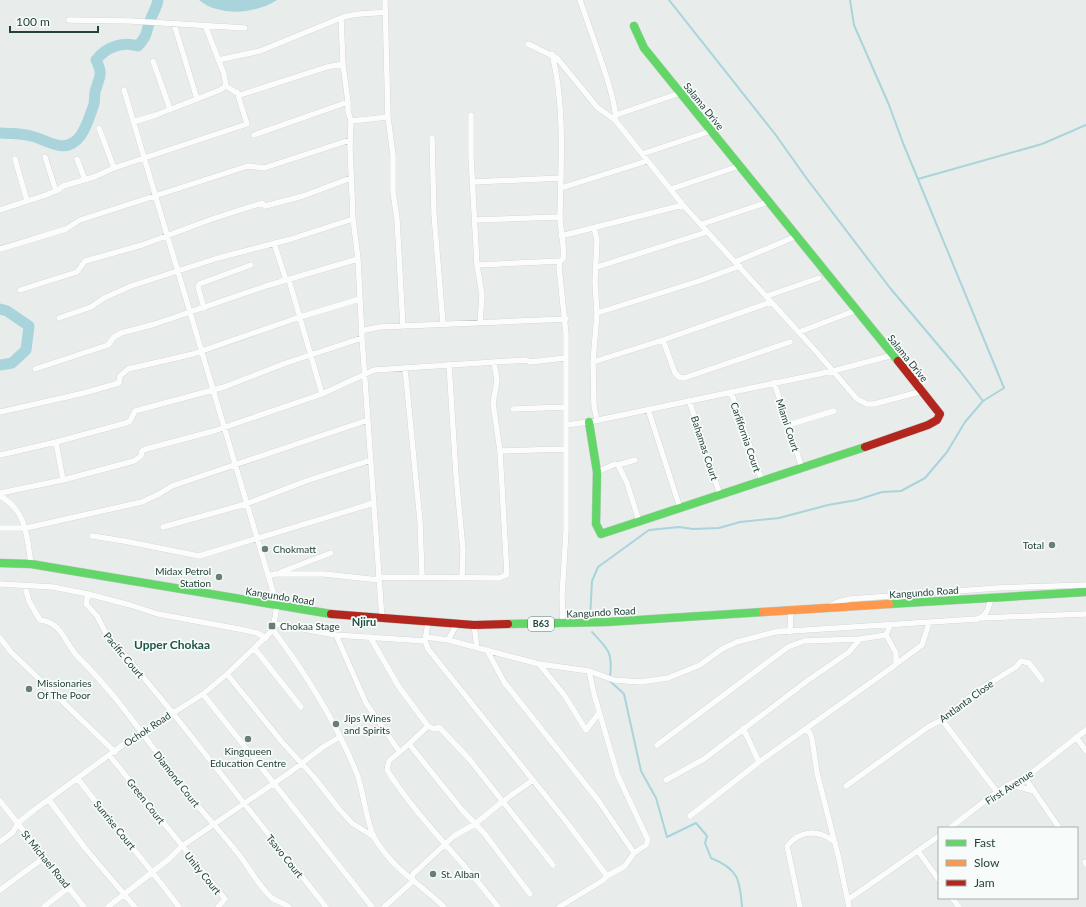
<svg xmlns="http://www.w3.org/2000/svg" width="1086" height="907" font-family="Lato,sans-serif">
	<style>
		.water { fill: #a9d4db }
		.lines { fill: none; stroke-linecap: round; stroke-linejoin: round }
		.stream { stroke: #a9d4db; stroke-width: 2 }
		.river { stroke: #a9d4db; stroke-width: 11 }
		.street-casing { stroke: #c5cac8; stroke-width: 6 }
		.fast-casing { stroke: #c3cbc8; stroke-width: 9 }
		.slow-casing { stroke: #c3cbc8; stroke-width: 9 }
		.jam-casing { stroke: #c3cbc8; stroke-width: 9 }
		.street { stroke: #fcfcfc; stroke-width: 5.5 }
		.fast { stroke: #63d668; stroke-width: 8 }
		.slow { stroke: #ff974d; stroke-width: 8 }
		.jam { stroke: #b3261e; stroke-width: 8 }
		.poi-dot { fill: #697e78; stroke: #f7fbf9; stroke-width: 1.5 }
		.labels { text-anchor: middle; stroke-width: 3.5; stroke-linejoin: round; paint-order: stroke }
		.shield { fill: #f7fbf9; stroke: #637a73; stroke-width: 1 }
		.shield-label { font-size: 9px; font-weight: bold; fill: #24423a }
		.street-label { font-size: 10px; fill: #24423a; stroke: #f7fbf9 }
		.poi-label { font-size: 10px; fill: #24423a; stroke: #f7fbf9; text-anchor: start }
		.neighbourhood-label { font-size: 11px; font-weight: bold; fill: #1f5548; stroke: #f7fbf9 }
		.quarter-label { font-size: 12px; font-weight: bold; fill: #1f5548; stroke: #f7fbf9 }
	</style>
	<rect width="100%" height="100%" fill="#e8edeb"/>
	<!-- water -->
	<path class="water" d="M199,0H277C256,14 219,17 199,0Z"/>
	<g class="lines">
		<!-- stream -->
		<path class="stream" d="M669,0L775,134L807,179L890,288L960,371L983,401
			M918,179L1042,144L1086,125
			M590,619L592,581L598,567L649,530L679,527L693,529L719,528L740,522L779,518L828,505L857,500L882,492L901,491L925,478L947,452L965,422L983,401L1004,388L903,143L889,105L854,25L850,0
			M592,632C608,649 613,652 610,677
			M610,681L624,694L641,771L656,798L667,837L696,823L707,836L705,843L711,858C738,869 740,879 742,907"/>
		<!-- river -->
		<path class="river" d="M0,133C10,134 21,133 31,136C40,138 48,143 57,145C81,151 88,121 94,104C95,99 94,93 96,89C100,75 103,74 96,60C106,47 123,41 138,46C150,32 145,32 151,18C154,11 157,7 158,0
			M0,309L7,311L29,326L26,350L12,363L0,365"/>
		<defs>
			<path id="street" d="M385,0L388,117L393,155V192L397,219L403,327
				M580,0C587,22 619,103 615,120L683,205
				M69,20L131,21L245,28
				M174,24L197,99
				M528,44L557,58L597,107L615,120
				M552,54C565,105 561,163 560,216C560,231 565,245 563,259L560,261L559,267L566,334V531L562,596L563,624
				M218,60L260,51L341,18
				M153,61L170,109
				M343,64L348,102
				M226,86L240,95L327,67L343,64L341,18C352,13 372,14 385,12
				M124,90L277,605L273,630C307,675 336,722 357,774C364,793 366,823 375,839C393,869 419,883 444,907
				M471,115V157L477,265L482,295L480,324
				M616,115L680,93
				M351,121L350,146L353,219L358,259L362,338L382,619
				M133,122L156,115L220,90L226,86L224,74L205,25
				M99,128L114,168
				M254,135L348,102V111L351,121L388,117
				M432,138L434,215L443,324
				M642,154L711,131
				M45,157L56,191
				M15,159L27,201
				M77,159L85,180
				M473,182L561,178
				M561,188L647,161
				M671,189L739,166
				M0,210L46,195L58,190L63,186L94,177L114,168L247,124L237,92
				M475,220L560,217
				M702,224L768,202
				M594,228L597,240L595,281L597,313L593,362L594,406L597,420
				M561,236L683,205L814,349L857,399L867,404H874L923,391
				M274,243L286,280
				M0,249L66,229L80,220L248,166L264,168L350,140
				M735,262L797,236
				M477,265L560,261
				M597,267L707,232
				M289,280L322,394
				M20,290L77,272L85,261L89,260L142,245L212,219L262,203L265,206L303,196L351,178
				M767,296L819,278
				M204,308L198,287L199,284L251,265
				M597,313L699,281L740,266
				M59,318L91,307L104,298L131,286L218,258L291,239L353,219
				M361,331L379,327L566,319
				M799,332L857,310
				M663,340L675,373L679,377L684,378L790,342
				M593,362L663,340L771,302
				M449,364L456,475L463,550L462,577
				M405,368L420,521L422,576
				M35,369L108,345L114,337L121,333L155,324L266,286L358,259
				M774,382L802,468
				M731,392L762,481
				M689,400L720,495
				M513,409L566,407
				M648,409L680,508
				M0,412L84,393L119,383L120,376L128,369L193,354L300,317L360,299
				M566,425L589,422L833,371L893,355
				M788,425L834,411
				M56,442L63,480
				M500,451L565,449
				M0,455L56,442L126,423L130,421L135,411L224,387L286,363L362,338
				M618,465L635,460
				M597,472L615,464L618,465L627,483L639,521
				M0,493L63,480L134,461L141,456L142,451L146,449L214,431L243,421L322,394L374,370L526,360L530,362L565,358
				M0,496C27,511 27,537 31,564
				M163,527L246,504L306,481L371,460
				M0,528H26L142,502L159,494L172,486L368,420
				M92,536L124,541L199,556L374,503
				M281,572L331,553
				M268,576L275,574H324L379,580
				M378,577L499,578L507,575L500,451L493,403L497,381L494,362
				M0,584L53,587L88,594L130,605L158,614L239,629L257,633L266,638
				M25,587L29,601L40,620C62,622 65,644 79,658C121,699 152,749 189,795C204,814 221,832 236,851C248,865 257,884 271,897C276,902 283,902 289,907
				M88,594L86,604L97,616L109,639L125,655L172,712L326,907
				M830,606L838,602L850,599L997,588L1086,585
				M982,618L1086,614
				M428,622L425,641L428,649L569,825L607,876L625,866L634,853L646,845L648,840L618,776L594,694L589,671
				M275,624L336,635L425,641
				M474,625L477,648
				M790,632L791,610
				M336,635L366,703L399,751
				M370,637L399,687L428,726L434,729L439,727L470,760L553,865
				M426,637L448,640L539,664L589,671L614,680L640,682L668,678L700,665L722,649L737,642L775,632L977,619C987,616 989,607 991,598
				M0,638L11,652L115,752
				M448,640L457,624
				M255,649L301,707
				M488,652L504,682L598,800L634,853
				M539,664L565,696L586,730L599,713
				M896,664L922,645L929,623
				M227,674L282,742L314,777L339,809L352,823L374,837
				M203,694L372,907
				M942,720L997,792
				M743,728L759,762
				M805,729L810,733L812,739L817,773L839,859L849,907
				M1076,737L1086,751
				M409,744L428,726
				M657,745L788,647L804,641L860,639
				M110,756L225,899L218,907
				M1025,778L1058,826
				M78,779C111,822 146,863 179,907
				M666,780L704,759L807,681L849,652L860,639L886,635L890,626
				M1012,785L1034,791
				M846,786L928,727L942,720L977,691L1016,667L1021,661L1029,663L1042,680
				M49,800L85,848L135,907
				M0,801L84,907
				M690,816L759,762L894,666L896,664V653L886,635
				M950,828C966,816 1008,780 1025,778L1086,730
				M0,842L13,832L18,823L34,810L124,744L203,694L227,674L273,630
				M918,851L939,880
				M1085,862L1086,864
				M0,890L45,857
				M952,898L959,907
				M849,899L939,836
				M44,907L69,887
				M108,907L169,859L182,846L289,773L323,747L340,737
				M384,907L412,882L413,874L454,836L475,824L502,802L533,780
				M498,907C463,860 418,819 387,770L389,761L409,744L462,810L484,833L530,894
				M559,907L602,881L607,876
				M800,907L787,846C800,830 818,829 835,842"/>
			<path id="fast" d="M634,26L644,48L898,361
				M589,422L597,472L596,524L601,534L865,447
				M0,563L31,564L331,614
				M889,604L1086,592
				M508,624L607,622L763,612"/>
			<path id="slow" d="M763,612L889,604"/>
			<path id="jam" d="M865,447L928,425L937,420L940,414L898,361
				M331,614L474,625L508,624"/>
		</defs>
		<!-- street casing -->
		<use href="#street" class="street-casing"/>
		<!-- fast casing -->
		<use href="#fast" class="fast-casing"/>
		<!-- slow casing -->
		<use href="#slow" class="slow-casing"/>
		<!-- jam casing -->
		<use href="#jam" class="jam-casing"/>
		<!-- street -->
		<use href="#street" class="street"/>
		<!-- fast -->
		<use href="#fast" class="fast"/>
		<!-- slow -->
		<use href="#slow" class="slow"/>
		<!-- jam -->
		<use href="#jam" class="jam"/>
	</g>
	<!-- markers -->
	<g class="poi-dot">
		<circle cx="1052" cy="545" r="4"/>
		<circle cx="265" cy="549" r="4"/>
		<circle cx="219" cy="577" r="4"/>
		<rect x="268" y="622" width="8" height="8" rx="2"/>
		<circle cx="29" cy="689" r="4"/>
		<circle cx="336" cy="724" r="4"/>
		<circle cx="248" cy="739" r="4"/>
		<circle cx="433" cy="874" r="4"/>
	</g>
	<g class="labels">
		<!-- shield labels -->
		<rect class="shield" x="528" y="617" width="26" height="14" rx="3"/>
		<g class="shield-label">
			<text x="541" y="627">B63</text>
		</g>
		<!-- street labels -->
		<g class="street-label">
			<text transform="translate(704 106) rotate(51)" y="4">Salama Drive</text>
			<text transform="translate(908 358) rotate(51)" y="4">Salama Drive</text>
			<text transform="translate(788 425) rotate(72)" y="4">Miami Court</text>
			<text transform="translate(746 437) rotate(71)" y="4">Carlifornia Court</text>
			<text transform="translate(705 448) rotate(72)" y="4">Bahamas Court</text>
			<text transform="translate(924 592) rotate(-4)" y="4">Kangundo Road</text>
			<text transform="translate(280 596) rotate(9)" y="4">Kangundo Road</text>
			<text transform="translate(601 612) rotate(-3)" y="4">Kangundo Road</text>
			<text transform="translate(124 655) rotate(50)" y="4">Pacific Court</text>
			<text transform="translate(966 701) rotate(-36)" y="4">Antlanta Close</text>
			<text transform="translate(147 729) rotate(-34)" y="4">Ochok Road</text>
			<text transform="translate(177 779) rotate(52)" y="4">Diamond Court</text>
			<text transform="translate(1009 787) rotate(-33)" y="4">First Avenue</text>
			<text transform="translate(146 801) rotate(52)" y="4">Green Court</text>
			<text transform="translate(115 825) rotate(51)" y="4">Sunrise Court</text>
			<text transform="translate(285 856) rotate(51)" y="4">Tsavo Court</text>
			<text transform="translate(46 859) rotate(51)" y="4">St Michael Road</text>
			<text transform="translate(203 873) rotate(51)" y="4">Unity Court</text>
		</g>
		<!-- poi labels -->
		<g class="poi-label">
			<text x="1044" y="549" text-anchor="end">Total</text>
			<text x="273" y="553">Chokmatt</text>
			<text x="211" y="575" text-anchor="end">Midax Petrol<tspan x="211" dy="12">Station</tspan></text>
			<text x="280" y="630">Chokaa Stage</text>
			<text x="37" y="687">Missionaries<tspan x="37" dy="12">Of The Poor</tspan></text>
			<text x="344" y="722">Jips Wines<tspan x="344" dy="12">and Spirits</tspan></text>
			<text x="248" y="755" text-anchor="middle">Kingqueen<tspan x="248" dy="12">Education Centre</tspan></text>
			<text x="441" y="878">St. Alban</text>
		</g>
		<!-- neighbourhood labels -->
		<g class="neighbourhood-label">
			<text x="364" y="626">Njiru</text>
		</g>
		<!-- quarter labels -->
		<g class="quarter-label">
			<text x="172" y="649">Upper Chokaa</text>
		</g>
	</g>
	<!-- legend -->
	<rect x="938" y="827" width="140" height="72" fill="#f7fbf9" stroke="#a3b1ad"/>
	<rect x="946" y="840" width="20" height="6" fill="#63d668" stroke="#a3b1ad"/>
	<text x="974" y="847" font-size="12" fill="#24423a">Fast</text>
	<rect x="946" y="860" width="20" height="6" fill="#ff974d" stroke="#a3b1ad"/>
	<text x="974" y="867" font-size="12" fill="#24423a">Slow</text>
	<rect x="946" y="880" width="20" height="6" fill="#b3261e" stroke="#a3b1ad"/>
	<text x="974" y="887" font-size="12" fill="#24423a">Jam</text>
	<!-- scale -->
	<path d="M10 26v6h88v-6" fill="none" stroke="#24423a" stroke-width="2"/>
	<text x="16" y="26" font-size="12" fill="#24423a" stroke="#f7fbf9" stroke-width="3" paint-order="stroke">100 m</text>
</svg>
